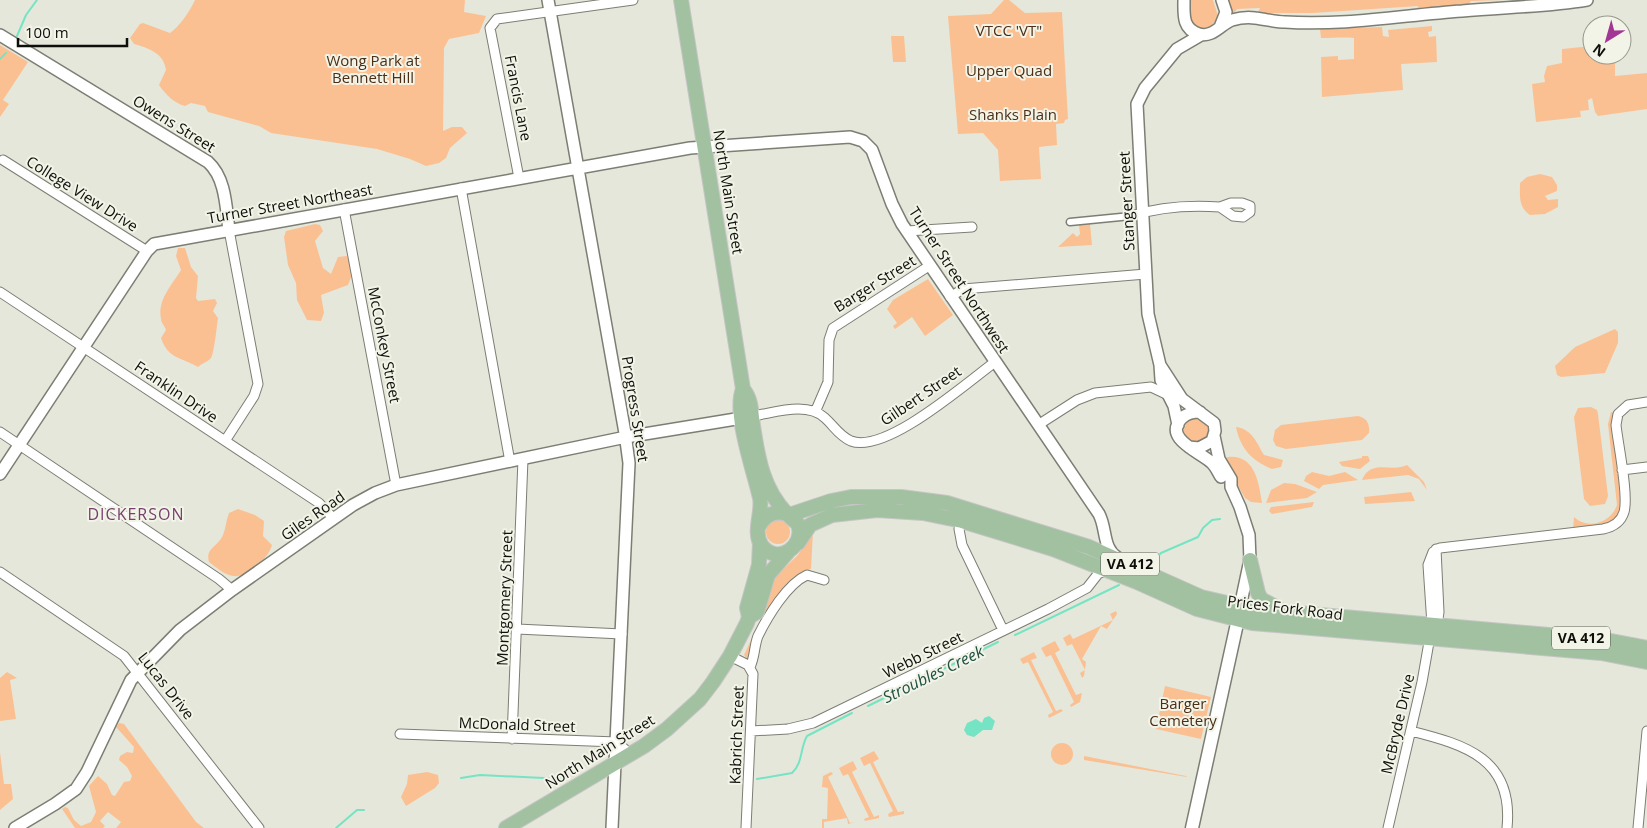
<svg xmlns="http://www.w3.org/2000/svg" width="1647" height="828" font-family="'Open Sans',sans-serif">
	<style>
		.green { fill: #fbc092 }
		.water { fill: #75e4c4 }
		.lines { fill: none; stroke-linecap: round; stroke-linejoin: round }
		.stream { stroke: #75e4c4; stroke-width: 2 }
		.pedestrian-casing { stroke: #7c7e73; stroke-width: 9 }
		.minor-casing { stroke: #7c7e73; stroke-width: 11 }
		.tertiary-casing { stroke: #7c7e73; stroke-width: 14 }
		.secondary-casing { stroke: #7c7e73; stroke-width: 15 }
		.primary-casing { stroke: #c5c5c4; stroke-width: 16 }
		.pedestrian { stroke: #fff; stroke-width: 6 }
		.minor { stroke: #fff; stroke-width: 9 }
		.tertiary { stroke: #fff; stroke-width: 11 }
		.secondary { stroke: #fff; stroke-width: 12 }
		.primary { stroke: #a1c1a1; stroke-width: 14 }
		.labels { text-anchor: middle; stroke-width: 4; stroke-linejoin: round; paint-order: stroke }
		.shield { fill: #f2f4e8; stroke: #52544d; stroke-width: 1 }
		.shield-label { font-size: 14px; font-weight: bold; fill: #0e0f0a }
		.park-label { font-size: 15px; fill: #4c2e16; stroke: #f2f4e8 }
		.street-label { font-size: 15px; fill: #0e0f0a; stroke: #f2f4e8 }
		.neighbourhood-label { font-size: 16px; letter-spacing: 1px; fill: #78406f; stroke: #f2f4e8 }
		.water-label { font-size: 16px; font-style: italic; fill: #205043; stroke: #f2f4e8 }
	</style>
	<rect width="100%" height="100%" fill="#e5e7db"/>
	<!-- green -->
	<path class="green" d="M195,0H465L464,12L486,16L479,33L449,39L444,48L443,131L452,127H462L467,133L450,148L446,158L439,163L426,166L410,159L377,149L271,133L259,126L208,112L205,106L191,103L185,106C174,103 166,95 159,85L166,70C164,53 148,48 134,44L130,38L140,24L143,23L170,33C179,27 190,11 195,0Z
		M1004,0H1009L1025,13L1062,12L1068,119L1065,120L1064,123L1056,124L1057,145L1039,147L1041,179L1000,181L998,150L983,133L958,134L948,16L991,14Z
		M1188,0H1213L1218,16L1213,25L1205,29C1188,27 1188,13 1188,0Z
		M1228,0H1505L1471,1L1467,6L1416,11L1418,6L1313,13H1265L1263,15H1257L1260,8L1237,9L1231,18Z
		M1432,26V31L1428,32L1429,37L1436,36L1437,62L1401,64L1403,90L1322,97L1321,57L1338,56V60L1354,59V38C1343,37 1334,38 1321,38L1320,29L1382,27L1383,36L1389,37L1388,30Z
		M891,36H904L906,62H893Z
		M0,45L28,62L3,100L9,104L0,117Z
		M1592,46V55H1615V76L1647,73V109L1598,116L1595,112L1592,98L1588,100L1589,110L1580,111L1581,117L1536,122L1532,84L1545,82L1544,76L1547,66L1562,63V49Z
		M1540,174L1552,177L1557,185V191L1545,196L1548,200L1558,199V207L1545,214L1530,215C1518,207 1520,195 1520,183L1527,177Z
		M315,224L320,225L323,231L315,241L323,268L331,274L338,257L347,256L353,272L348,285L321,295L324,313L321,321L307,320L297,300L296,283L288,265L284,237L286,231Z
		M1090,224L1092,245L1058,247L1073,233L1077,237L1080,234L1079,225Z
		M178,248H185L191,267L198,276L196,298L198,301L215,299L217,303L213,311L218,318C217,325 214,354 211,358C208,362 202,363 198,367C181,357 168,359 161,338L166,330C165,326 161,323 161,319C157,300 172,285 181,270L176,256Z
		M928,279L953,315L925,336L912,317L895,329L893,326L897,323L887,309L893,300Z
		M1615,329L1618,332V343L1605,373L1561,377L1557,375L1555,366L1575,347Z
		M1591,407L1597,410L1598,414L1608,496L1605,504L1590,506L1584,499L1574,417L1578,408Z
		M1611,412L1615,414L1621,511L1609,524L1573,529L1574,517C1588,530 1611,523 1617,505L1608,424Z
		M1358,416C1367,418 1370,424 1369,433L1362,440L1286,449L1276,446L1273,440L1275,430L1281,425Z
		M1184 431a12 12 0 1 1 24 0a12 12 0 1 1-24 0Z
		M1236,427C1252,429 1257,443 1264,455L1283,460L1281,467L1272,469C1252,461 1240,448 1236,427Z
		M1362,456H1368L1370,461L1360,469L1342,466L1339,462L1362,458Z
		M1228,457C1255,454 1259,483 1262,503L1251,502L1245,498L1223,460Z
		M1407,465L1424,482L1427,490L1419,479L1408,475L1362,480C1371,458 1391,473 1407,465Z
		M1312,472L1329,476L1345,472L1358,480L1323,485L1319,489L1304,481L1306,476Z
		M1284,483L1295,484L1317,492L1307,498L1266,503L1271,490Z
		M1411,492L1415,501L1365,504L1364,497Z
		M1314,502L1312,507L1272,514L1269,511L1271,507Z
		M238,509L255,515L264,521L263,536L272,545C269,558 247,578 233,576C224,575 216,567 209,562C205,548 218,547 223,535C226,528 226,520 229,513Z
		M766 532a12 12 0 1 1 24 0a12 12 0 1 1-24 0Z
		M813,531L811,569C777,579 759,627 750,657L746,658L744,655L766,608L774,578L798,555Z
		M1116,611L1117,614L1107,629L1101,626L1082,659L1086,662L1084,676L1082,678L1080,673L1085,670L1072,644L1067,646L1063,638L1070,634L1073,639L1113,620L1110,614Z
		M1055,641L1060,650L1055,653L1076,695L1082,693L1080,702L1071,707L1070,705L1074,702L1051,655L1046,657L1041,648Z
		M1034,652L1037,658L1031,660L1056,711L1061,709L1063,711L1049,718L1048,715L1053,712L1028,662L1023,664L1020,659Z
		M7,672L17,678L10,680L16,719L0,721V678Z
		M1165,686L1211,697L1201,739L1156,729Z
		M119,723L124,724L196,822L204,828H116L121,822L108,812L100,821L105,826L103,828H75L62,809L65,807L68,808L74,820L81,826L91,822L96,812L89,786L98,776L107,784L112,795L115,796L124,782L130,781L132,776L127,767L119,760L120,756L127,752L133,753L134,747L116,727Z
		M1051 754a11 11 0 1 1 22 0a11 11 0 1 1-22 0Z
		M874,751L879,759L873,762L898,812L904,811V814L889,817L888,814L893,811L870,763L864,766L860,758Z
		M0,752L4,784H11L13,799L0,810Z
		M1084,756L1186,776L1187,777L1084,760Z
		M853,761L857,769L852,772L874,817L879,815V818L865,821L864,819L869,817L848,774L843,776L839,768Z
		M427,772L438,775L439,783L435,788L406,806L401,797L407,784L408,775Z
		M831,772L833,774L828,777L850,823L856,822L848,824L847,818L824,822V828H822V819H827L828,788L822,787L823,776Z"/>
	<!-- water -->
	<path class="water" d="M989,716L995,721L992,730H983L974,737L967,735L964,730L967,723L976,719L982,723L984,718Z"/>
	<g class="lines">
		<!-- stream -->
		<path class="stream" d="M17,36L26,15L37,0
			M0,59L6,53
			M1153,562L1161,553L1198,537L1203,528L1212,520L1220,519
			M1015,635L1119,585
			M868,706L998,642
			M461,778L480,775L564,779
			M757,779L792,773C803,763 800,748 807,736L852,713
			M336,828L357,810H364"/>
		<defs>
			<path id="pedestrian" d="M1070,222L1131,216"/>
			<path id="minor" d="M3,160L147,251
				M519,178L490,28L497,19L633,0
				M461,188L510,462
				M1231,203H1242L1250,206V212L1243,217L1233,216L1220,207Z
				M344,209L396,485
				M1131,216C1159,207 1191,205 1220,207
				M907,231L972,227
				M0,292L319,503L334,519
				M950,297L963,289L1146,274
				M816,410L828,382L829,340L833,328L929,266
				M752,416C774,413 807,401 825,418C834,426 839,436 851,441C886,454 965,384 995,362
				M1038,425L1077,400L1095,393L1151,387L1168,395
				M0,432L219,579L232,590
				M225,441L254,396L258,384L229,230
				M1622,470L1647,467
				M962,521L959,529L962,545L1003,630
				M0,572L124,656L259,828
				M1432,625L1438,619L1439,612L1436,549
				M517,629L622,634
				M730,656L748,665L753,674L746,828
				M750,667C755,657 754,646 758,636C768,616 787,584 807,575L824,580
				M751,731L788,729L813,723L1048,609L1087,588L1098,574L1108,569
				M1411,731C1466,745 1514,759 1507,828
				M400,734L617,742L630,754
				M512,739L523,459
				M1388,828L1422,682L1432,625L1428,565L1433,552L1440,548L1603,529C1613,527 1621,522 1624,512C1629,496 1618,444 1616,425L1618,414L1628,405L1647,402
				M1638,828L1647,731"/>
			<path id="tertiary" d="M548,0L625,433L629,463L612,828
				M1184,0C1184,14 1182,29 1199,34C1213,38 1221,24 1232,20C1239,18 1248,17 1255,18C1265,19 1275,22 1285,22C1344,26 1404,15 1462,11C1504,7 1545,7 1587,0
				M1220,27L1226,12L1222,0
				M0,35L208,162C226,178 226,208 229,230
				M1160,365L1182,399L1214,423L1215,431L1212,441L1199,448L1189,447
				M1200,412C1194,412 1187,413 1182,418C1162,439 1201,452 1212,463C1216,467 1218,472 1221,477
				M1178,425L1174,406L1161,380L1160,365L1148,314L1137,104L1145,88L1177,49L1201,35
				M1214,436L1219,459L1231,479V487L1240,507L1249,535L1250,560L1240,607
				M0,474L147,251L154,244L690,148L850,137L863,141L872,150L892,204L902,224L1099,514C1107,529 1102,548 1118,558
				M15,828L55,804L76,789L87,772L131,680L180,630L232,590L353,505L375,493L396,485L626,437L742,418"/>
			<path id="secondary" d="M1192,828L1240,610"/>
			<path id="primary" d="M681,0L743,389C752,400 751,412 753,426C758,459 763,489 787,514
				M743,389C733,413 754,471 760,498C763,513 752,533 762,546C778,566 806,546 798,524L787,514C775,510 765,515 759,526
				M789,515L831,501L851,497H901L947,503L1089,547L1201,597L1253,609L1606,640L1647,648
				M798,543L810,525L832,515L877,510L923,513L962,521L1053,549L1137,582L1197,609L1252,623L1601,653L1647,662
				M1250,560L1258,593L1261,599L1279,609
				M749,617L757,612L768,575L788,552
				M506,828L644,746L667,729L700,699L713,682L730,656L747,623L749,617L747,608L759,565L760,542"/>
		</defs>
		<!-- pedestrian casing -->
		<use href="#pedestrian" class="pedestrian-casing"/>
		<!-- minor casing -->
		<use href="#minor" class="minor-casing"/>
		<!-- tertiary casing -->
		<use href="#tertiary" class="tertiary-casing"/>
		<!-- secondary casing -->
		<use href="#secondary" class="secondary-casing"/>
		<!-- primary casing -->
		<use href="#primary" class="primary-casing"/>
		<!-- pedestrian -->
		<use href="#pedestrian" class="pedestrian"/>
		<!-- minor -->
		<use href="#minor" class="minor"/>
		<!-- tertiary -->
		<use href="#tertiary" class="tertiary"/>
		<!-- secondary -->
		<use href="#secondary" class="secondary"/>
		<!-- primary -->
		<use href="#primary" class="primary"/>
	</g>
	<g class="labels">
		<!-- shield labels -->
		<g class="shield">
			<rect x="1101" y="552.5" width="58" height="23" rx="4"/>
			<rect x="1552" y="626.5" width="58" height="23" rx="4"/>
		</g>
		<g class="shield-label">
			<text x="1130" y="569">VA 412</text>
			<text x="1581" y="643">VA 412</text>
		</g>
		<!-- park labels -->
		<g class="park-label">
			<text x="1009" y="36">VTCC 'VT"</text>
			<text x="373" y="66">Wong Park at<tspan x="373" dy="17">Bennett Hill</tspan></text>
			<text x="1009" y="76">Upper Quad</text>
			<text x="1013" y="120">Shanks Plain</text>
			<text x="1183" y="709">Barger<tspan x="1183" dy="17">Cemetery</tspan></text>
		</g>
		<!-- street labels -->
		<g class="street-label">
			<text transform="translate(518 98) rotate(79)" y="5">Francis Lane</text>
			<text transform="translate(174 124) rotate(32)" y="5">Owens Street</text>
			<text transform="translate(728 192) rotate(81)" y="5">North Main Street</text>
			<text transform="translate(82 194) rotate(32)" y="5">College View Drive</text>
			<text transform="translate(1127 201) rotate(-93)" y="5">Stanger Street</text>
			<text transform="translate(290 204) rotate(-10)" y="5">Turner Street Northeast</text>
			<text transform="translate(959 280) rotate(57)" y="5">Turner Street Northwest</text>
			<text transform="translate(875 284) rotate(-32)" y="5">Barger Street</text>
			<text transform="translate(384 345) rotate(79)" y="5">McConkey Street</text>
			<text transform="translate(176 392) rotate(34)" y="5">Franklin Drive</text>
			<text transform="translate(921 396) rotate(-34)" y="5">Gilbert Street</text>
			<text transform="translate(635 409) rotate(81)" y="5">Progress Street</text>
			<text transform="translate(313 516) rotate(-35)" y="5">Giles Road</text>
			<text transform="translate(505 598) rotate(-88)" y="5">Montgomery Street</text>
			<text transform="translate(1285 608) rotate(7)" y="5">Prices Fork Road</text>
			<text transform="translate(923 655) rotate(-26)" y="5">Webb Street</text>
			<text transform="translate(166 686) rotate(52)" y="5">Lucas Drive</text>
			<text transform="translate(1398 724) rotate(-77)" y="5">McBryde Drive</text>
			<text transform="translate(517 725) rotate(2)" y="5">McDonald Street</text>
			<text transform="translate(737 735) rotate(-88)" y="5">Kabrich Street</text>
			<text transform="translate(600 752) rotate(-32)" y="5">North Main Street</text>
		</g>
		<!-- neighbourhood labels -->
		<g class="neighbourhood-label">
			<text x="136" y="520">DICKERSON</text>
		</g>
		<!-- water labels -->
		<g class="water-label">
			<text transform="translate(933 674) rotate(-26)" y="6">Stroubles Creek</text>
		</g>
	</g>
	<!-- north arrow -->
	<g transform="translate(1607 40) rotate(217)"><circle r="24" fill="#f2f4e8" stroke="#97988f"/>
	<path d="M0-4L9 19L0 12L-9 19Z" fill="#a33695"/>
	<text y="-8" font-size="14" font-weight="bold" text-anchor="middle" fill="#0e0f0a">N</text>
	</g>
	<!-- scale -->
	<path d="M18 38v8h109v-8" fill="none" stroke="#0e0f0a" stroke-width="2.5"/>
	<text x="25" y="38" font-size="15" fill="#0e0f0a" stroke="#f2f4e8" stroke-width="4" paint-order="stroke">100 m</text>
</svg>
